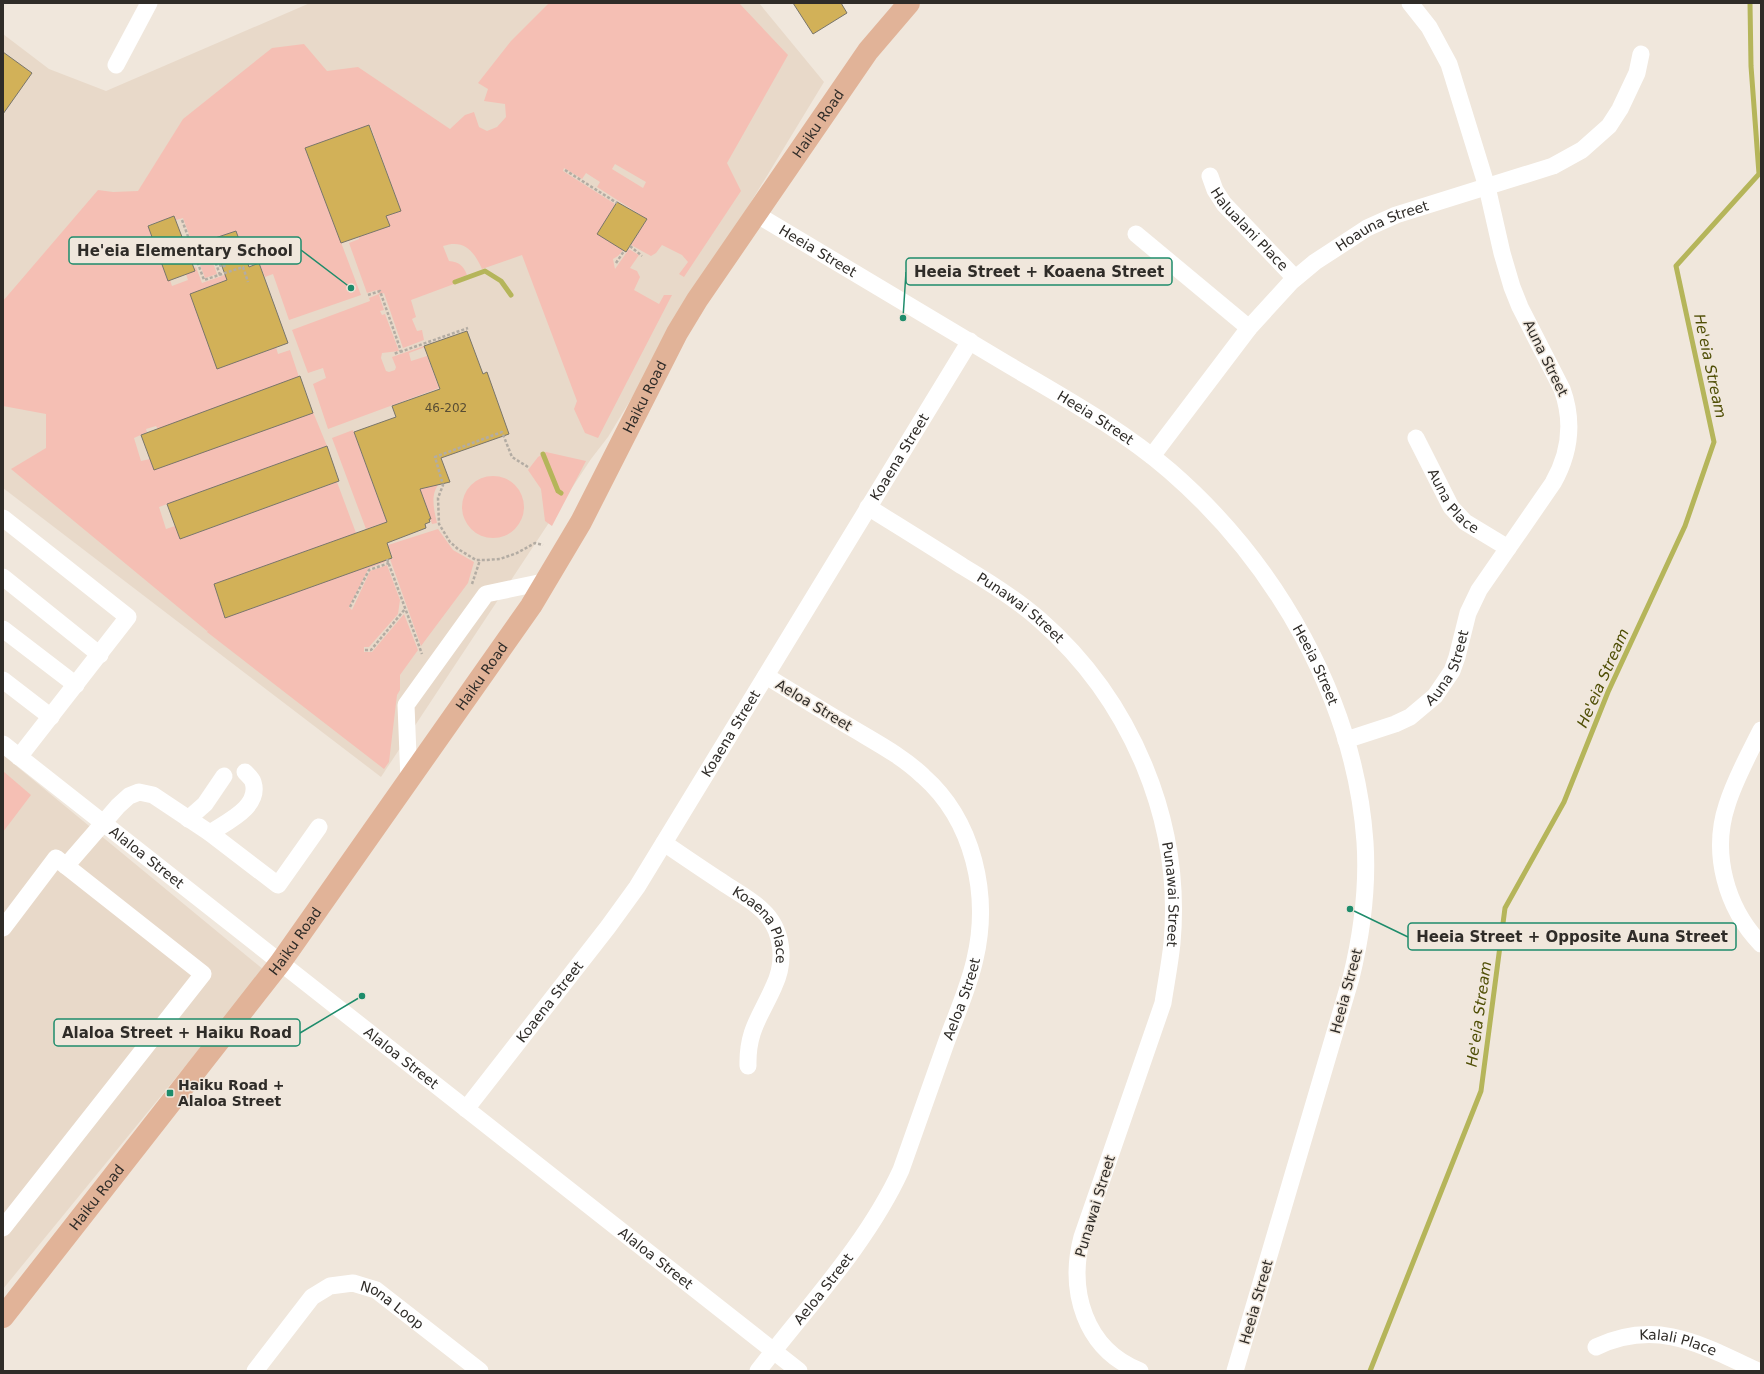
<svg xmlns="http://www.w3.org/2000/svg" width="1764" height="1374" font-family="'DejaVu Sans',sans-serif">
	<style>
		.built { fill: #e8d9c9 }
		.green { fill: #f5bfb4; fill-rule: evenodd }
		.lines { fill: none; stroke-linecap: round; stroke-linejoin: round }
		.stream { stroke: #b5b55a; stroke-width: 5 }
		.building { fill: #d2b158; stroke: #79756a }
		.path { stroke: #b3aca3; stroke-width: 2.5; stroke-dasharray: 3 2; stroke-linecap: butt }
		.minor { stroke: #fff; stroke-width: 17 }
		.major { stroke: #e1b398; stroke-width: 22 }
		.poi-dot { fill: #1e8c6b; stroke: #f0e7dc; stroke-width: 1.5 }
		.labels { text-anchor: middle; stroke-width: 3; stroke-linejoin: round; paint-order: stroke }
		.number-label { font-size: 12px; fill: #584d34 }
		.street-label { font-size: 14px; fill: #2f2c28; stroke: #f0e7dc }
		.poi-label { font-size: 14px; font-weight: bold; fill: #2f2c28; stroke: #f0e7dc; text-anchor: start }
		.water-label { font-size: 15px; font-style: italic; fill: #4f4e05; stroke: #f0e7dc }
		.leader { fill: none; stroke: #1e8c6b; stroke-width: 1.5 }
		.callout-dot { fill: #1e8c6b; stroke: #f0e7dc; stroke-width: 1.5 }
		.callout { fill: #f0e7dc; stroke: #1e8c6b; stroke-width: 1.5 }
		.callout-label { font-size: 15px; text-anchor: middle; font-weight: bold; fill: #2f2c28 }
	</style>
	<rect width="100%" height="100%" fill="#f0e7dc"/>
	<!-- built -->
	<path class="built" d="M310,3H759L824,82L608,437L591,459L381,777L3,488V34L49,69L106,91Z
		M3,755L264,970L3,1289Z"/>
	<!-- green -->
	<path class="green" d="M549,3H739L788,55L727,163L741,191L684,277L679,274L688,262L682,255L662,245L656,253L651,256L631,245L647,219L597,187L600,182L586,173L582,179L564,168L563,171L615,204L598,234L623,250L618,256L613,259L615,269L629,249L639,255L630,268L637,271L640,277L634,290L659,304L664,295H672L598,438L585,433L574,409L577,401L522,255L482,269C474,251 464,239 443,246L449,261C459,262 463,265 467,275L454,280V284L411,300L416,317L412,319L417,331L422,330L424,340L403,348L384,293L379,295L384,310L380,311L382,315L385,314L399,351L382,353L381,358L386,371L389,372L395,370L396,367L392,357L424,346L425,347L409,353L411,361L427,356L439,388L328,429L313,384L326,378L323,368L308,373L292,330L370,301L369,298L379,294L377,290L367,293L349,243L359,239V237L389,226L386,216L401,211L370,125L305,148L361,295L289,320L273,274L265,277L259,262L249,266L248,271L246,257L236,231L212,239L217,250L210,254L217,274L205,278L183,218L176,220L175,216L148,225L156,249L173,253L170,280L172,286L188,280L186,274L195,271L194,268L196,267L202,283L239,270L242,274L190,294L218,368L270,350L267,344L274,341L278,354L290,350L299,377L158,429L156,426L146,429L147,432L134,438L141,461L150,459L154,469L313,412L327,446L159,507L166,529L175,526L180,539L337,482L356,533L214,585L225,617L385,560V562L369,568L349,607L352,610L370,571L387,565L400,600L398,614L369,647H364V652H372L404,614L418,650L400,675V690L397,695L389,762L384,769L207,632L208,630L207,631L11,469L46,448V414L3,406V301L98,190L113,192L138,191L183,119L272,48L304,44L327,71L358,67L450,129L465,115L474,112L479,127L487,131L497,127L506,117L505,104L484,101L488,89L478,83L511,41ZM615,164L646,182L643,188L612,169Z
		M396,419L439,484C430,494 434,510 437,523L432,524Z
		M353,430L392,535L385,538L380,524L366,529L332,438Z
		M546,452L586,461L552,526L545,521L541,489L528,470L538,457Z
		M462 507a31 31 0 1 1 62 0a31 31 0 1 1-62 0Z
		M438,529L453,550L474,562L468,583L421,646L390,559L393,558L388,545Z
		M3,771L31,795L3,832Z"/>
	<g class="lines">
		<!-- stream -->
		<path class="stream" d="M455,282L485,271L501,281L511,295
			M543,454L558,491L561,493
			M1370,1371L1481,1091L1505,908L1564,802L1608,692L1685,526L1714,442L1676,266L1759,174L1751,66L1750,3"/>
	</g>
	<!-- building -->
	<path class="building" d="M793,3H841L847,13L813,34Z
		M3,52L32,73L3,114Z
		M369,125L401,211L386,216L390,226L341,243L305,148Z
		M617,202L647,219L626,252L597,234Z
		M174,216L195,271L168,281L148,226Z
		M236,231L249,267L259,263L288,343L217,369L190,294L227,280L212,239Z
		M467,331L483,374L487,372L509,434L441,458L450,482L420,489L431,519H429L430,522L425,524L426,528L387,543L392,558L225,618L214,584L387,522L354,432L396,417L392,406L440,389L424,346Z
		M300,376L313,413L154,470L141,435Z
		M327,446L339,481L180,539L167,504Z"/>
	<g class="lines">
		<!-- path -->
		<path class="path" d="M565,170L617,203
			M182,220L204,280L243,267L248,282
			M630,246L642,256
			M616,263L624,251
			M220,275L213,255L216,254L221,267L227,265
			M368,295L380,291L401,351L394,354
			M400,352L468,328
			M528,467L512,457L502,432L435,457L443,485L438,498L439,524L450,542L458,549L476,560H486L500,559L517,553L535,543L543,545
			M387,559L422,654
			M472,584L480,560
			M350,607L369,570L389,563
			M365,650H371L405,609"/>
		<!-- minor -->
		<g class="minor">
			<path d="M116,65L149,3"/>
			<path id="s1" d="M1210,176L1215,190L1224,204L1295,278"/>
			<path id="s2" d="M756,214C838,263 920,312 1002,361C1059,395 1119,427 1170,471C1276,563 1355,700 1365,842C1368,888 1362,933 1351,978L1235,1371"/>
			<path d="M1136,234L1249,328"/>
			<path id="s3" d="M1416,438L1451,507L1465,522L1508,548"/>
			<path id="s4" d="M1152,456L1249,328L1291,282L1315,262L1367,228L1396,215L1553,166L1582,150L1609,126L1620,109L1637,73L1641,54"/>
			<path id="s5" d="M868,507C900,527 931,546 962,566C989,582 1016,599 1040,620C1131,700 1183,821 1172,943C1170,963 1166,983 1163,1003L1082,1237C1068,1290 1084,1349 1140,1371"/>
			<path d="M3,518L128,617L19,757"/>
			<path d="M3,577L100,655"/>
			<path d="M3,629L76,685"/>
			<path d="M3,680L51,717"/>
			<path d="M1761,730C1749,754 1735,779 1727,805C1711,853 1726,908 1761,944"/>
			<path id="s6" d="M1346,740L1395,724L1410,717L1435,696L1452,671L1457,657L1468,613L1479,590L1553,483C1570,453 1574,422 1562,389L1520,307L1512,287L1502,253L1487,187L1449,64L1429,27L1410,3"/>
			<path id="s7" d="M3,744L799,1371"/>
			<path d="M409,780L406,705L486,594L548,581"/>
			<path d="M188,819L205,804L224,776"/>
			<path d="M210,833C226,822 261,807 253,782C252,779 248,775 245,772"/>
			<path id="s8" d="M664,843C683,856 702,869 722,882C735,891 751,899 762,910C783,929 786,961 774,986C761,1016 747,1030 748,1066"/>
			<path d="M66,866L118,806L129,796L139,792L153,795L210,833L278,885L319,827"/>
			<path d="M3,928L56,858L203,974L3,1228"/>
			<path id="s9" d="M466,1109L608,927L637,887L970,341"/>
			<path id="s10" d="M1596,1347C1657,1318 1702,1345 1758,1371"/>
			<path id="s11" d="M255,1371L312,1297L330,1286L353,1283L376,1290L480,1371"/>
			<path id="s12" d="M758,1371C807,1307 867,1244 901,1170C916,1128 931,1085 946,1043C956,1015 969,987 975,959C990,895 974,821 923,776C902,756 877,743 852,728C823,711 794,693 766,676"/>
		</g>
		<!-- major -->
		<path class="major" id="s13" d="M3,1317L280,963L531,606L581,522L677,333L697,300L868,51L909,3"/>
	</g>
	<!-- markers -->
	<rect class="poi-dot" x="166" y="1089" width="8" height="8" rx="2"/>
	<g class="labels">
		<!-- number labels -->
		<g class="number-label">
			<text x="446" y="412">46-202</text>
		</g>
		<!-- street labels -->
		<g class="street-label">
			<text dy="5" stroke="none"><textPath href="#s13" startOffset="1448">Haiku Road</textPath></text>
			<text dy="5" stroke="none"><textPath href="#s4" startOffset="331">Hoauna Street</textPath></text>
			<text dy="5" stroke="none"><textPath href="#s1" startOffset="67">Halualani Place</textPath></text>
			<text dy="5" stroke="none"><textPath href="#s2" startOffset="72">Heeia Street</textPath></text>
			<text transform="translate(1546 358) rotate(64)" y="5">Auna Street</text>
			<text dy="5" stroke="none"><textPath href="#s13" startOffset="1124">Haiku Road</textPath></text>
			<text dy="5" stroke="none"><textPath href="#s2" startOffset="396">Heeia Street</textPath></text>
			<text dy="5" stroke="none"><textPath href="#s9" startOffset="784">Koaena Street</textPath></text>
			<text dy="5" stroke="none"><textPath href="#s3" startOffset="74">Auna Place</textPath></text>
			<text dy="5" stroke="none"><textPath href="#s5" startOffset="183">Punawai Street</textPath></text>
			<text dy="5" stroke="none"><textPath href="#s2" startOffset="732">Heeia Street</textPath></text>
			<text dy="5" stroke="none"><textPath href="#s6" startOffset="132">Auna Street</textPath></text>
			<text dy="5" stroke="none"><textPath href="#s13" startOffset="800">Haiku Road</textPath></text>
			<text transform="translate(814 705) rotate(31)" y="5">Aeloa Street</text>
			<text dy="5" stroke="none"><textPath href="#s9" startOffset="460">Koaena Street</textPath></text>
			<text dy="5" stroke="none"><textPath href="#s7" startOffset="183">Alaloa Street</textPath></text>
			<text dy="5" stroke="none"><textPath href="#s5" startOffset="519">Punawai Street</textPath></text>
			<text dy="5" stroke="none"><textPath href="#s8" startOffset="131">Koaena Place</textPath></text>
			<text dy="5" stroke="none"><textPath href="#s13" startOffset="476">Haiku Road</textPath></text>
			<text transform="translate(1346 991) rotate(-75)" y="5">Heeia Street</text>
			<text dy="5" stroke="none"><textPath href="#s12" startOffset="429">Aeloa Street</textPath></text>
			<text dy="5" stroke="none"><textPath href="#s9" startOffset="136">Koaena Street</textPath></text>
			<text dy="5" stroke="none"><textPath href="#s7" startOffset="507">Alaloa Street</textPath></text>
			<text dy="5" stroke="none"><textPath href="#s13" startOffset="152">Haiku Road</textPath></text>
			<text transform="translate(1095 1206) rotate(-73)" y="5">Punawai Street</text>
			<text dy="5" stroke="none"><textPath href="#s7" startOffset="831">Alaloa Street</textPath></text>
			<text dy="5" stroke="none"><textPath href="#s12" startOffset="105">Aeloa Street</textPath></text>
			<text transform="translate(1256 1302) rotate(-74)" y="5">Heeia Street</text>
			<text dy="5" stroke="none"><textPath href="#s11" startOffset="183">Nona Loop</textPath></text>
			<text dy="5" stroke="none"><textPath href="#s10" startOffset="85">Kalali Place</textPath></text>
		</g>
		<!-- poi labels -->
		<g class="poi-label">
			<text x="178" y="1090">Haiku Road +<tspan x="178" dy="16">Alaloa Street</tspan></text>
		</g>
		<!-- water labels -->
		<g class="water-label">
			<text transform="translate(1710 366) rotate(78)" y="5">He'eia Stream</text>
			<text transform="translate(1603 678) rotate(-66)" y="5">He'eia Stream</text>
			<text transform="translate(1479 1014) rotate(-82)" y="5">He'eia Stream</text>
		</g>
	</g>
	<!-- callouts -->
	<path class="leader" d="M351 288L301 250M903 318L906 272M1350 909L1408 937M362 996L300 1033"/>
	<g class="callout-dot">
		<circle cx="351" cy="288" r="4"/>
		<circle cx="903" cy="318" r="4"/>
		<circle cx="1350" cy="909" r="4"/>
		<circle cx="362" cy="996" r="4"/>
	</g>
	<g class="callout">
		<rect x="69" y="237" width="232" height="27" rx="4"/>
		<rect x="906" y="258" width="266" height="27" rx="4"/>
		<rect x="1408" y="923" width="328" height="27" rx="4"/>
		<rect x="54" y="1019" width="246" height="27" rx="4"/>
	</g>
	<g class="callout-label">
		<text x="185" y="256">He'eia Elementary School</text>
		<text x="1039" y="277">Heeia Street + Koaena Street</text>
		<text x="1572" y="942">Heeia Street + Opposite Auna Street</text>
		<text x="177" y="1038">Alaloa Street + Haiku Road</text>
	</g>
	<!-- border -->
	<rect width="1764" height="1374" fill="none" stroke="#2f2c28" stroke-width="8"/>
</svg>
